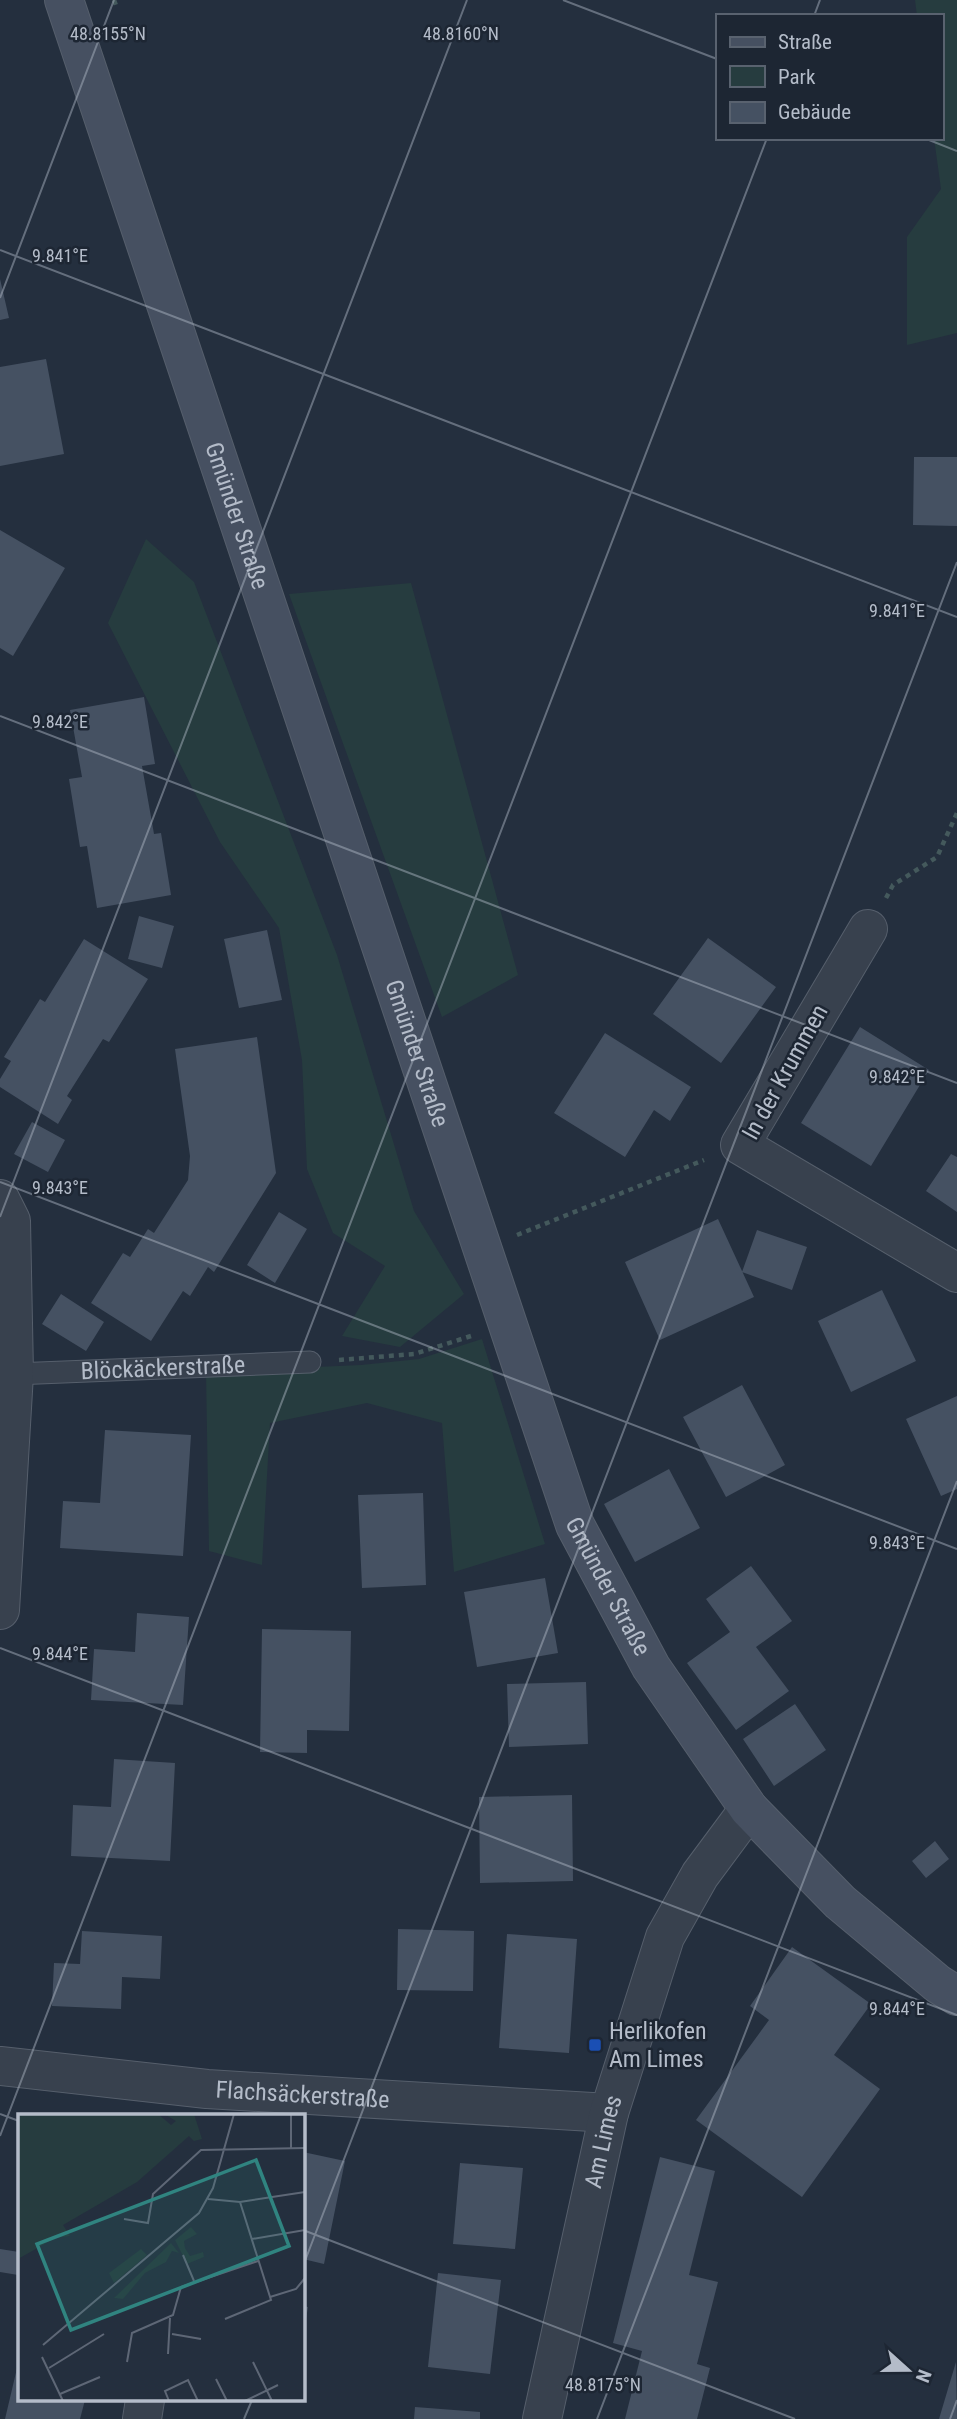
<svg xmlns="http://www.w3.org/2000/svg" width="957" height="2419" font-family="'Roboto Condensed',sans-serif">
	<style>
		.green { fill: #263c3f }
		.building { fill: #455162 }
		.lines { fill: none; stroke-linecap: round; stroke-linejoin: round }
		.lane-casing { stroke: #565f6c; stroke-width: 23 }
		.street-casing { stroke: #565f6c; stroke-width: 40 }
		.secondary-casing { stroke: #565f6c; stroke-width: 40 }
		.path { stroke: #44595c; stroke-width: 4.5; stroke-dasharray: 5 5; stroke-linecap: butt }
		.lane { stroke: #38414e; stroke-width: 21 }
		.street { stroke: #38414e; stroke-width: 38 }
		.secondary { stroke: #465061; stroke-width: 38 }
		.ticks { fill: none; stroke: #b4bcc9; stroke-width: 2; stroke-opacity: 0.45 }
		.transit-dot { fill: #1a4fb4; stroke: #1d2633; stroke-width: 2.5 }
		.labels { text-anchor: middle; stroke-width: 5; stroke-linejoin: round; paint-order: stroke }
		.street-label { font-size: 24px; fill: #b4bcc9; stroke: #1d2633 }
		.poi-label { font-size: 24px; fill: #b4bcc9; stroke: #1d2633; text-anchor: start }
		.inset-road { fill: none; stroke: #5e6776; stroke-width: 2 }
		.view { fill: #308480; fill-opacity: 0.15; stroke: #308480; stroke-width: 3.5 }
		.inset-edge { fill: none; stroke: #b4bcc9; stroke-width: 3.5 }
		.ticks-label { font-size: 18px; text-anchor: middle; fill: #b4bcc9; stroke: #1d2633; stroke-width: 5; stroke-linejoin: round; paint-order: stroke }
	</style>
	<rect width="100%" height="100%" fill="#242f3e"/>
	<!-- green -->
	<path class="green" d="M915,0H957V333L907,345V237L941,189L934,138H941V16H917Z
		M146,539L194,582L337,955L414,1211L464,1294L400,1347L342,1336L385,1266L333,1233L307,1169L302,1060L279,928L220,842L108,623Z
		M411,583L518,975L442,1017L289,594Z
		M482,1339L545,1544L454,1572L442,1423L367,1403L270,1423L262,1565L209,1551L206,1372L361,1365L419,1359Z"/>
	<!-- building -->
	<path class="building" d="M0,279L9,318L0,320Z
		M46,359L64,454L0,466V367Z
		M914,457H957V526L913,525Z
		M0,530L65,568L13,656L0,648Z
		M144,697L155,764L142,766L154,834L161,833L171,895L97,908L87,846L80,847L69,779L82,777L70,710Z
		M139,916L174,926L162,968L128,959Z
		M267,930L282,1000L239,1008L224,939Z
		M708,938L776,987L721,1063L653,1014Z
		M84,939L148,979L109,1042L103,1039L67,1096L72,1100L58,1124L0,1087V1079L11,1061L4,1057L40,999L45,1002Z
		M860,1027L929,1070L871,1166L801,1123Z
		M605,1033L691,1087L670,1121L654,1110L625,1157L554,1113Z
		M257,1037L276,1173L214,1272L208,1267L190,1296L183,1291L151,1341L91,1303L123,1253L130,1257L148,1229L154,1233L188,1180L190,1156L175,1049Z
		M32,1122L65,1140L48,1172L14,1154Z
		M951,1154L957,1157V1212L926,1191Z
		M279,1212L307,1229L275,1283L247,1265Z
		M718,1219L754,1297L660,1340L625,1262Z
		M757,1230L807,1247L792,1290L742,1272Z
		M882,1290L916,1361L851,1392L818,1321Z
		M61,1294L104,1322L86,1351L42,1324Z
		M742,1385L785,1465L726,1497L683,1417Z
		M957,1396V1489L941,1496L906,1419Z
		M105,1430L191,1435L183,1556L60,1548L63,1501L100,1503Z
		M669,1469L700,1528L635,1562L604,1504Z
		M423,1493L426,1585L362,1588L358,1495Z
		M751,1566L792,1621L756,1647L789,1691L736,1730L687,1663L730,1632L706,1599Z
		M545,1578L558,1653L477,1667L464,1592Z
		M137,1613L189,1617L183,1705L91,1700L94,1649L135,1652Z
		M262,1629L351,1631L349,1731L307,1730V1753L260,1752Z
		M586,1682L588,1744L509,1747L507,1684Z
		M795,1704L826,1750L774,1786L743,1739Z
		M114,1759L175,1763L170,1861L71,1856L73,1805L111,1807Z
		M572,1795L573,1881L480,1883L479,1797Z
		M935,1841L949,1859L926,1878L912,1861Z
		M398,1929L474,1931L473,1991L397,1990Z
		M82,1931L162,1936L160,1979L122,1977L121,2009L52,2006L54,1963L80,1964Z
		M507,1934L577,1939L569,2053L499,2048Z
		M792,1947L871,2004L834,2055L880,2089L802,2197L696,2120L769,2020L750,2006Z
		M303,2152L345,2161L324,2264L303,2259Z
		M660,2157L715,2171L689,2275L718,2282L697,2364L710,2368L697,2419H625L642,2351L613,2343Z
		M460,2163L523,2168L515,2249L453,2244Z
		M0,2249L19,2252L18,2275L0,2272Z
		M438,2273L501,2280L490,2374L428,2367Z
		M303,2306L308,2307L304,2331L303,2330Z
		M956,2362L957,2419H939Z
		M18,2364L19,2400H85L80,2419H5Z
		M415,2407L480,2412V2419H414Z"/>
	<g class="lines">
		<defs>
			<g id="lane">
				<path id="s1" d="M14,1374L310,1362"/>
			</g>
			<g id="street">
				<path d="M868,929L740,1145L957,1273"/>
				<path d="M0,1199L11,1221L14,1374L0,1610"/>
				<path id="s2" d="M0,2066L207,2089L609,2113"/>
				<path d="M142,2419L145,2400"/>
				<path id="s3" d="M542,2419L609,2113L665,1937L700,1875L749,1809"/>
			</g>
			<g id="secondary">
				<path id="s4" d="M64,0L575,1525L651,1667L749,1809L840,1902L938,1984L957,1996"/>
			</g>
		</defs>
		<!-- lane casing -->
		<use href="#lane" class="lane-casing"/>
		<!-- street casing -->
		<use href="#street" class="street-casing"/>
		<!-- secondary casing -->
		<use href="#secondary" class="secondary-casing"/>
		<!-- path -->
		<path class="path" d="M114,0L117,8
			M886,898L893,885L937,857L957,813
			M517,1235L704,1160
			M339,1360L414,1354L471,1336"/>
		<!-- lane -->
		<use href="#lane" class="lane"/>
		<!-- street -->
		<use href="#street" class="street"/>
		<!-- secondary -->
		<use href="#secondary" class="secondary"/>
	</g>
	<!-- ticks -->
	<path class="ticks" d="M563,0L717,59M814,16L820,0M924,138L957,151M0,250L957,617M0,298L114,0M0,716L957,1083M0,1182L957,1549M0,1217L467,0M0,1648L957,2015M0,2114L19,2121M0,2136L767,138M303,2230L795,2419M303,2266L957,562M244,2419L252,2400M597,2419L957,1481M950,2419L957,2400"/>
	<!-- markers -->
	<rect class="transit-dot" x="588" y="2038" width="14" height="14" rx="3.5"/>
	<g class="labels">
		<!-- street labels -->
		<g class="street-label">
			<text dy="8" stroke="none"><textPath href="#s4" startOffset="544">Gmünder Straße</textPath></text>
			<text dy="8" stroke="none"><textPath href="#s4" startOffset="1111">Gmünder Straße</textPath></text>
			<text transform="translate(785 1072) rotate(-61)" y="8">In der Krummen</text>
			<text dy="8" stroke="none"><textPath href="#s1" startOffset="149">Blöckäckerstraße</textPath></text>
			<text dy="8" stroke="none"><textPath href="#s4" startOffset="1678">Gmünder Straße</textPath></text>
			<text dy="8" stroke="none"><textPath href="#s2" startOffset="304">Flachsäckerstraße</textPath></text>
			<text dy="8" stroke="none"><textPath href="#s3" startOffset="284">Am Limes</textPath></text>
		</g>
		<!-- poi labels -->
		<g class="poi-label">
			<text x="609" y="2039">Herlikofen<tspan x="609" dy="28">Am Limes</tspan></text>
		</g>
	</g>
	<!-- overview -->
	<g transform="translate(18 2114)">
		<rect width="287" height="287" fill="#242f3e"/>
		<path d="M0,0H140L153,11L158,7L146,0H176L184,25L176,27L171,22L119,68L45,111L52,122L37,124L0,145ZM173,113L179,120L166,127L167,134L172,142L185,138L186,143L169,150L157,126ZM153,129L161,139L154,137L148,148L127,159L105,185L96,184ZM123,135L129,141L96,169L91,159Z" fill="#263c3f"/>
		<path class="inset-road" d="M273,34V0M190,85L222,88L287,78M106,105L130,109L135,80L183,36L287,34M234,125L287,116M165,141L176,167M252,183L278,175L287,164M207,205L253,186L222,88M154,220L183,225M25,231L181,99L195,74L216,0M150,240L152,204M24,243L45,287M109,248L114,219L155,201L163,173L240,147M235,248L254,287M31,254L86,220M198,265L209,287M42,280L82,263M151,287L147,277L170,266L180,287M227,287L260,271"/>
		<path class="view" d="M238,46L271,132L53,216L19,130Z"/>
		<rect width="287" height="287" class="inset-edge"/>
	</g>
	<g class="ticks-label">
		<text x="108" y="40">48.8155°N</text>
		<text x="461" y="40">48.8160°N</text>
		<text x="60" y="262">9.841°E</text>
		<text x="897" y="617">9.841°E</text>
		<text x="60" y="728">9.842°E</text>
		<text x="897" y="1083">9.842°E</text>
		<text x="60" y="1194">9.843°E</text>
		<text x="897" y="1549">9.843°E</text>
		<text x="60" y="1660">9.844°E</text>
		<text x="897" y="2015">9.844°E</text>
		<text x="603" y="2391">48.8175°N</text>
	</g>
	<!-- legend -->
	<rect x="716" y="14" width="228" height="126" fill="#1d2633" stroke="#59626f" stroke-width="2"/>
	<rect x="730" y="37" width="35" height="10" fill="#465061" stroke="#59626f" stroke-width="2"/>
	<text x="778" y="49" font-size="21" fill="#b4bcc9">Straße</text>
	<rect x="730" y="66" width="35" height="21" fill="#263c3f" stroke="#59626f" stroke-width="2"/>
	<text x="778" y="84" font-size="21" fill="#b4bcc9">Park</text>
	<rect x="730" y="102" width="35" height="21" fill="#455162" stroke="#59626f" stroke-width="2"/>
	<text x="778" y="119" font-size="21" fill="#b4bcc9">Gebäude</text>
	<!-- north arrow -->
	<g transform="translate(908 2370) rotate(111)" stroke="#1d2633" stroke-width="5" paint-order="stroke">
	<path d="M0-5L12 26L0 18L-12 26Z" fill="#b4bcc9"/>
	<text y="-10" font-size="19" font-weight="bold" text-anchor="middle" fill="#b4bcc9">N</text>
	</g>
</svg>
